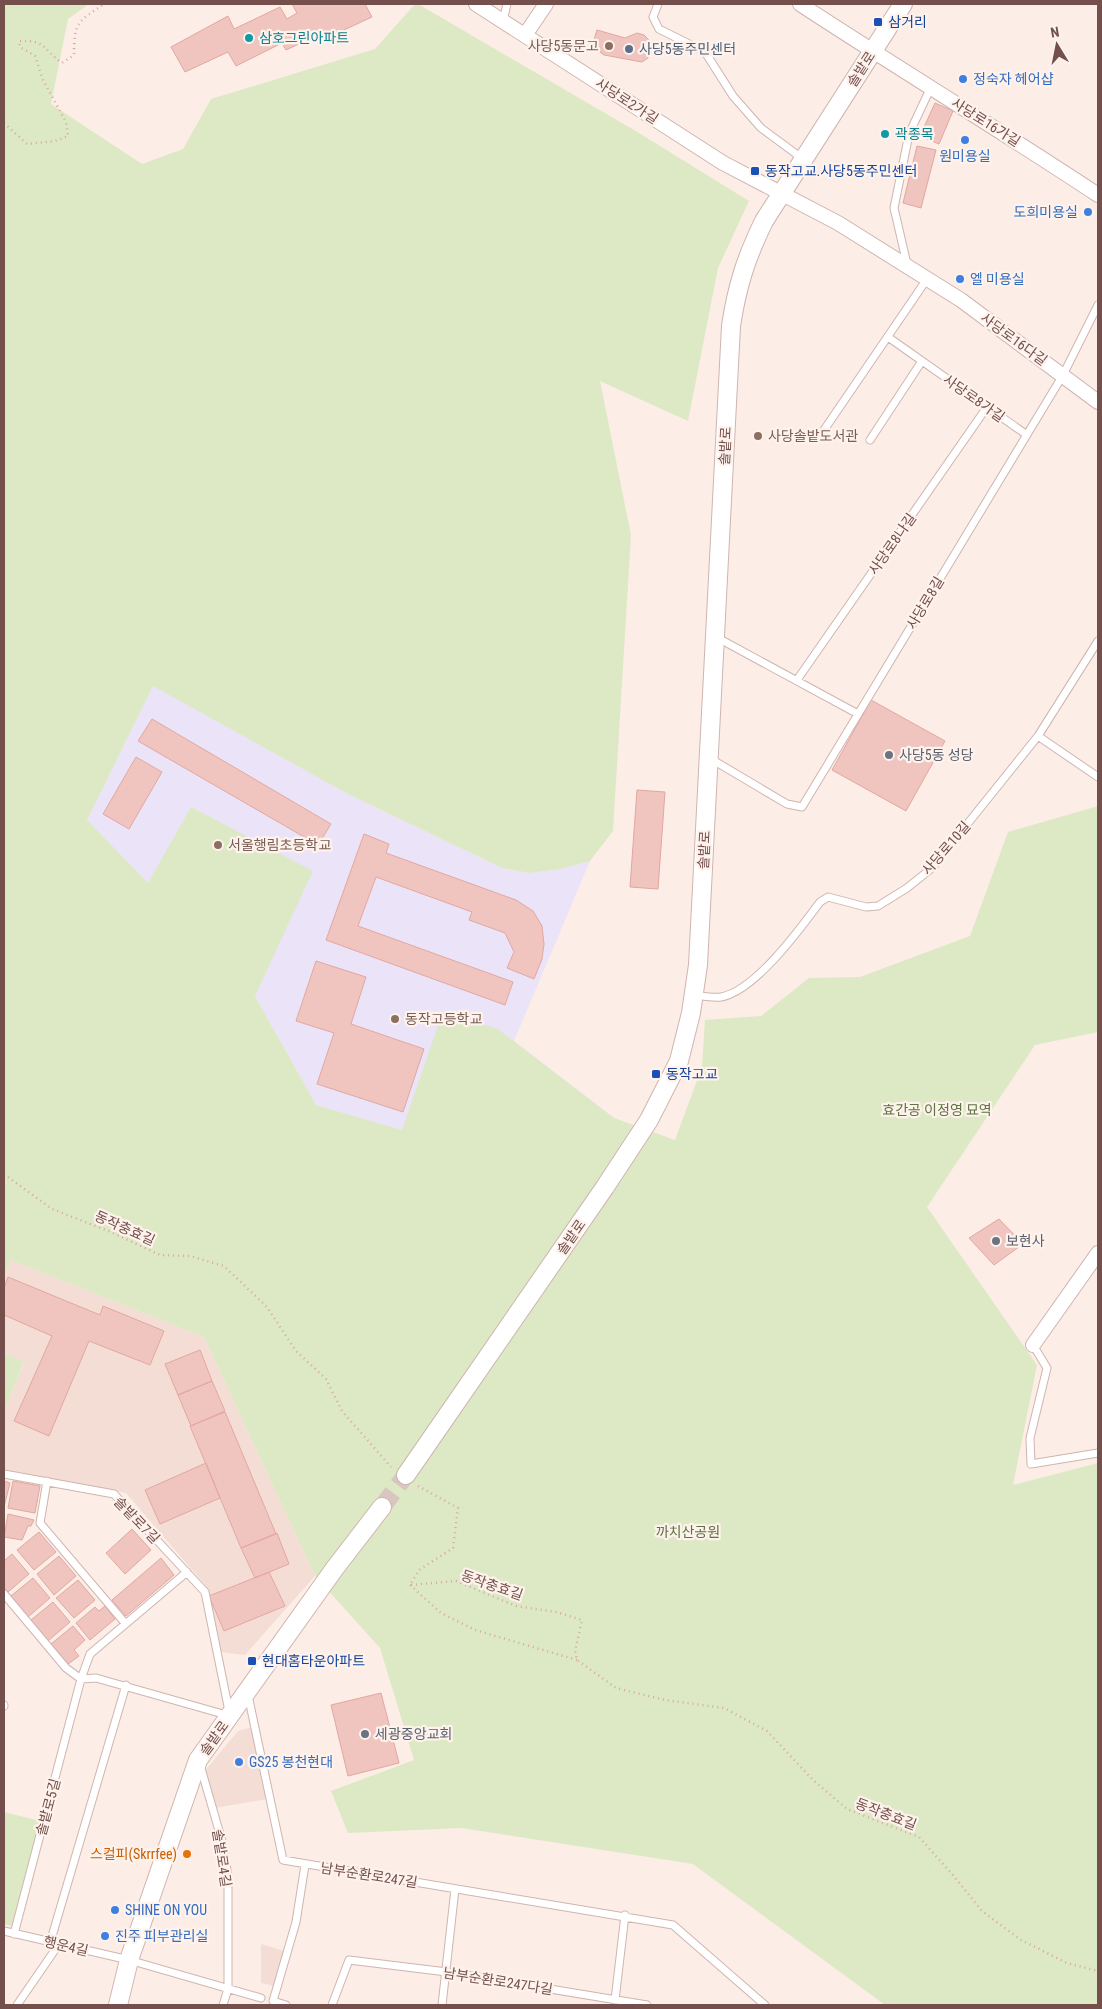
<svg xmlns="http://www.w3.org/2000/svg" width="1102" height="2009" font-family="'Roboto Condensed','Noto Sans KR',sans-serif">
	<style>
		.residential { fill: #f3ddd5 }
		.education { fill: #ebe3f8 }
		.green { fill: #dde9c5 }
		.building { fill: #f0c5bf; stroke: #e2a7a0 }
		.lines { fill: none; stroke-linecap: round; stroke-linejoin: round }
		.tertiary-tunnel { stroke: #dac6c0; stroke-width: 18; stroke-dasharray: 18 9; stroke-linecap: butt }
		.service-casing { stroke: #cfb5b0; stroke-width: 9 }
		.minor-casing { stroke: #cfb5b0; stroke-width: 16 }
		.tertiary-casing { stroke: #cfb5b0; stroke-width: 20 }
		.path { stroke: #d5a8a2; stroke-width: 2.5; stroke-dasharray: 1 4; stroke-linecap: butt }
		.service { stroke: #fff; stroke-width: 7 }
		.minor { stroke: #fff; stroke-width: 14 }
		.tertiary { stroke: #fff; stroke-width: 18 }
		.transit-dot { fill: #1a4fb4; stroke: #fef2ec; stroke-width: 2 }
		.culture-dot { fill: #0f9aa8; stroke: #fef2ec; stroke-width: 2 }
		.education-dot { fill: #8d6e63; stroke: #fef2ec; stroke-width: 2 }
		.service-dot { fill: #5c6f8a; stroke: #fef2ec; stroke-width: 2 }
		.shop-dot { fill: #3f7fe0; stroke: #fef2ec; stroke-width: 2 }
		.worship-dot { fill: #6b7280; stroke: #fef2ec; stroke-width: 2 }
		.food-dot { fill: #e8710a; stroke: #fef2ec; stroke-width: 2 }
		.labels { text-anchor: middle; stroke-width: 4.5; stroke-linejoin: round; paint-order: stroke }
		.transit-label { font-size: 14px; fill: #164399; stroke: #fef2ec; text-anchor: start }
		.culture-label { font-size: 14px; fill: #0d838f; stroke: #fef2ec; text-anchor: start }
		.education-label { font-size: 14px; fill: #785e54; stroke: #fef2ec; text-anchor: start }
		.service-label { font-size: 14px; fill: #4e5e75; stroke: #fef2ec; text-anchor: start }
		.street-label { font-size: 14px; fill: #744f4c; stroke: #fef2ec }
		.shop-label { font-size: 14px; fill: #366cbe; stroke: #fef2ec; text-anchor: start }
		.worship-label { font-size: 14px; fill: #5b616d; stroke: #fef2ec; text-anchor: start }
		.park-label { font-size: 14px; fill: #5e7441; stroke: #fef2ec }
		.food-label { font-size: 14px; fill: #c56008; stroke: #fef2ec; text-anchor: end }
	</style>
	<rect width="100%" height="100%" fill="#fcede6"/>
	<!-- residential -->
	<path class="residential" d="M11,1260L204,1337L315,1576L245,1655L221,1652L206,1586L126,1493L4,1470V1412L24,1363L4,1353V1278Z
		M253,1727L268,1799L214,1808L204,1772L238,1731Z
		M261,1944L284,1951L274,1986L261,1983Z"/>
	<!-- education -->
	<path class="education" d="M153,685L348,794L502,868L529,873L561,869L590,861L514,1041L614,1118L424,1137L316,1105L255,996L87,820Z"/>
	<!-- green -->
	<path class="green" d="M4,4H89L68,19L51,104L142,164L183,149L211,99L375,49L415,4H418L634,130L749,201L718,268L688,421L600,381L631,535L613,831L590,861L561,869L529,873L502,868L348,794L153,686L87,820L148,883L191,807L313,871L255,996L316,1105L402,1130L443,1011L498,1029L614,1118L675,1140L702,1067L705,1020L761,1016L809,978L860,977L970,936L1008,832L1098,806V1032L1035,1045L927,1207L1037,1365L1013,1485L1098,1463V2005H885L693,1864L461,1828L348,1833L331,1791L414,1760L380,1648L315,1576L204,1337L11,1260L4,1278Z
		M4,1353L24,1362L4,1412Z
		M4,1812L40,1821L12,1926L4,1924Z"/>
	<!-- building -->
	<path class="building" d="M292,4H365L372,17L320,41L318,35L286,50L282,43L236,66L228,52L185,72L171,47L228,16L234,29L280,7L287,19L297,13Z
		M597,30L625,38L637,33L644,35L649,40L650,49L648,58L642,62L604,55L592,46Z
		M935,103L953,111L939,144L920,136Z
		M917,146L936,150L921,208L903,203Z
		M871,700L945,741L906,811L832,770Z
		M152,719L331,824L318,845L138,741Z
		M136,757L162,772L129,829L103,814Z
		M637,790L665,792L658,889L630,887Z
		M364,834L389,844L386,853L516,900L533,911L542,926L544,944L542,959L534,979L507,968L514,952L505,933L469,920L472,912L376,877L358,926L513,982L505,1005L326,940Z
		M316,961L366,977L351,1024L424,1049L403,1112L317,1084L334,1033L296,1021Z
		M999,1219L1023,1244L994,1265L969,1238Z
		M8,1277L100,1315L103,1306L164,1331L150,1365L89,1341L49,1436L14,1421L52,1336L4,1315V1288Z
		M200,1350L212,1381L178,1395L165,1364Z
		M212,1381L225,1411L191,1426L178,1395Z
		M225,1412L276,1534L241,1548L190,1426Z
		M206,1463L220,1498L160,1524L145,1490Z
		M4,1481L10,1483L4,1507Z
		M13,1481L40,1486L35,1513L8,1508Z
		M8,1514L34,1520L31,1526H28L22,1540L4,1537Z
		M132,1529L151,1550L125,1574L106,1553Z
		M39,1532L56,1552L34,1570L17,1550Z
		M277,1533L289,1564L255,1578L241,1548Z
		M12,1554L29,1574L8,1592L4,1588V1561Z
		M59,1556L76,1576L54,1595L37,1574Z
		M161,1558L174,1575L126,1616L112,1600Z
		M269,1572L285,1606L224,1631L209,1596Z
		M33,1578L50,1598L28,1617L11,1596Z
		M78,1580L95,1600L74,1618L56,1598Z
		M53,1602L70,1622L48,1641L31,1620Z
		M105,1606L115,1619L90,1640L76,1623L95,1607L99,1611Z
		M73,1626L85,1640L74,1650L79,1656L68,1664L51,1644Z
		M381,1693L399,1763L348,1776L331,1705Z"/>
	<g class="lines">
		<!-- tertiary-tunnel -->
		<path class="tertiary-tunnel" d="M382,1507L406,1475"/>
		<defs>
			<path id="service" d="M658,4L653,17L659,29L705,52L733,96L761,128L803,159
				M503,21L507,4
				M907,264L894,208L909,134L931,87
				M888,337L1027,435
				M824,430L927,279
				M870,440L922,361
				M716,637L858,714
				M797,680L987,407
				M1038,736L1098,777
				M711,759L787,804L802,807L1063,375L1098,305
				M694,995C702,996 713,998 721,997C755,991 800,929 820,902L828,897L866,907L878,906L907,888L932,868L1038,736L1098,641
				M1033,1345L1047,1368L1030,1438L1031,1464L1098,1453
				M4,1474L114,1494L205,1592L230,1716L96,1678L81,1679L90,1654L187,1572
				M47,1481L40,1523L125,1623
				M4,1594L66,1668L81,1679L14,1934
				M248,1695L283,1860L673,1925L765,2005
				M4,1705V1706
				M200,1765L222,1841L228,1876V1989L223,2005
				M4,1931L129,1960L261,1998
				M50,1943L126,1685
				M615,2000L625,1915
				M17,2005L59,1944
				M286,2005L273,2001L296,1922L305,1865
				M332,2005L349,1960L447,1972L647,2005
				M442,2005L455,1889"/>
			<path id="minor" d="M476,4L723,163L838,223L961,300L1098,402
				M800,4C899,69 1000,130 1098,195
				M525,35L546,4
				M1033,1345L1098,1253"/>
			<path id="tertiary" d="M406,1475L605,1187L649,1120L679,1061L691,1013L698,965L731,326C737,286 746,258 764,221L903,4
				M118,2005L129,1960L198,1760L335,1568L382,1507"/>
		</defs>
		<!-- service casing -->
		<use href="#service" class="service-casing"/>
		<!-- minor casing -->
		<use href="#minor" class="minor-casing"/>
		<!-- tertiary casing -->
		<use href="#tertiary" class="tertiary-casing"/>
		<!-- path -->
		<path class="path" d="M4,123L27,144L55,141L68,136L66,122L43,80L35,56L20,47L19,41C47,40 42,49 62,63L74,55C74,21 78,22 104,4
			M4,1174L52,1209L111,1232L160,1255L190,1256L224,1266L267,1307L296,1351L326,1379L342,1411L391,1467
			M418,1486L458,1508L453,1548L419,1570L410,1585L456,1581L516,1606L556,1612L582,1620L575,1651L577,1660L616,1688L665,1700L724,1708L767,1731L813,1780L847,1809L919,1837L952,1874L982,1911L1021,1940L1067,1963L1098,1971
			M410,1585L441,1613L475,1630L577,1660"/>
		<!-- service -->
		<use href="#service" class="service"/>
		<!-- minor -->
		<use href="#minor" class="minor"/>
		<!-- tertiary -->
		<use href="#tertiary" class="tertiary"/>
	</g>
	<!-- markers -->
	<g class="transit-dot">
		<rect x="873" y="17" width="10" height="10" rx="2.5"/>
		<rect x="750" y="166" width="10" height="10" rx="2.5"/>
		<rect x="651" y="1069" width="10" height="10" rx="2.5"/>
		<rect x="247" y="1656" width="10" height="10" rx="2.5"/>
	</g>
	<g class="culture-dot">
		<circle cx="249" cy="38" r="5"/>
		<circle cx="885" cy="134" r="5"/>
	</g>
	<g class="education-dot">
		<circle cx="609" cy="46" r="5"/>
		<circle cx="758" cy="436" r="5"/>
		<circle cx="218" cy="845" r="5"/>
		<circle cx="395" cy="1019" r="5"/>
	</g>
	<circle class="service-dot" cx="629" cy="49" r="5"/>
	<g class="shop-dot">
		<circle cx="963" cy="79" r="5"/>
		<circle cx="965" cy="140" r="5"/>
		<circle cx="1088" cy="212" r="5"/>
		<circle cx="960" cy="279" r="5"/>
		<circle cx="239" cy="1762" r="5"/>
		<circle cx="115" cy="1910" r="5"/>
		<circle cx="105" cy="1936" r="5"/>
	</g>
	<g class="worship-dot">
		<circle cx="889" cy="755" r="5"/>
		<circle cx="996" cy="1241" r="5"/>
		<circle cx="365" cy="1734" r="5"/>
	</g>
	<circle class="food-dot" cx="187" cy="1854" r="5"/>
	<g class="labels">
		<!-- transit labels -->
		<g class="transit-label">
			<text x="888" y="27">삼거리</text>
			<text x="765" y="176">동작고교.사당5동주민센터</text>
			<text x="666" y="1079">동작고교</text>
			<text x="262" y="1666">현대홈타운아파트</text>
		</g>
		<!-- culture labels -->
		<g class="culture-label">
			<text x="259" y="43">삼호그린아파트</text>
			<text x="895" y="139">곽종목</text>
		</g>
		<!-- education labels -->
		<g class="education-label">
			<text x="599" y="51" text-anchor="end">사당5동문고</text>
			<text x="768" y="441">사당솔밭도서관</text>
			<text x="228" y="850">서울행림초등학교</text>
			<text x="405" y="1024">동작고등학교</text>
		</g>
		<!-- service labels -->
		<g class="service-label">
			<text x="639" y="54">사당5동주민센터</text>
		</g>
		<!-- street labels -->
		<g class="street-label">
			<text transform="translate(861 69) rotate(-57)" y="5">솔밭로</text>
			<text transform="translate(627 101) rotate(33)" y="5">사당로2가길</text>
			<text transform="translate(986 122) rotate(32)" y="5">사당로16가길</text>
			<text transform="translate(1014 339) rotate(36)" y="5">사당로16다길</text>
			<text transform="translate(974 398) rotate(35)" y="5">사당로8가길</text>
			<text transform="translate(725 446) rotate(-87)" y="5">솔밭로</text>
			<text transform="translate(892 544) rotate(-55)" y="5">사당로8나길</text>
			<text transform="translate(925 603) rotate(-59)" y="5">사당로8길</text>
			<text transform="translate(946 848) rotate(-49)" y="5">사당로10길</text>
			<text transform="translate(704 850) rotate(-87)" y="5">솔밭로</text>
			<text transform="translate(125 1228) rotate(24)" y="5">동작충효길</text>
			<text transform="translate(571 1237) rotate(-55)" y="5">솔밭로</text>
			<text transform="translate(137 1520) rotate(46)" y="5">솔밭로7길</text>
			<text transform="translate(492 1585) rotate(19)" y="5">동작충효길</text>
			<text transform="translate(214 1738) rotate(-54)" y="5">솔밭로</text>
			<text transform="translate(48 1807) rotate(-75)" y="5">솔밭로5길</text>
			<text transform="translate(886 1814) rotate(21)" y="5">동작충효길</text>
			<text transform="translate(222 1858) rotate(81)" y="5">솔밭로4길</text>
			<text transform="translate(369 1875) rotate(9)" y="5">남부순환로247길</text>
			<text transform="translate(66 1946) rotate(13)" y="5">행운4길</text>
			<text transform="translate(498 1981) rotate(9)" y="5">남부순환로247다길</text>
		</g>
		<!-- shop labels -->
		<g class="shop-label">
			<text x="973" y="84">정숙자 헤어샵</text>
			<text x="965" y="161" text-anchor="middle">원미용실</text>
			<text x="1078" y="217" text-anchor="end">도희미용실</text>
			<text x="970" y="284">엘 미용실</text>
			<text x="249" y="1767">GS25 봉천현대</text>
			<text x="125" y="1915">SHINE ON YOU</text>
			<text x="115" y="1941">진주 피부관리실</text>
		</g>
		<!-- worship labels -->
		<g class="worship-label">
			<text x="899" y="760">사당5동 성당</text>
			<text x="1006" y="1246">보현사</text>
			<text x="375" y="1739">세광중앙교회</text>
		</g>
		<!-- park labels -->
		<g class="park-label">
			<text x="937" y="1115">효간공 이정영 묘역</text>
			<text x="688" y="1537">까치산공원</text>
		</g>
		<!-- food labels -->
		<g class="food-label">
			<text x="177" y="1859">스컬피(Skrrfee)</text>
		</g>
	</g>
	<!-- border -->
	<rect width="1102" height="2009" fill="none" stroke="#744f4c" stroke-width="10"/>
	<!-- north arrow -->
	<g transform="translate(1057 45) rotate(350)" stroke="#fef2ec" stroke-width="4" paint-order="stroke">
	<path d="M0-4L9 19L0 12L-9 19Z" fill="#744f4c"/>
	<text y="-8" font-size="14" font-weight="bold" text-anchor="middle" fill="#744f4c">N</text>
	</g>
</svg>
